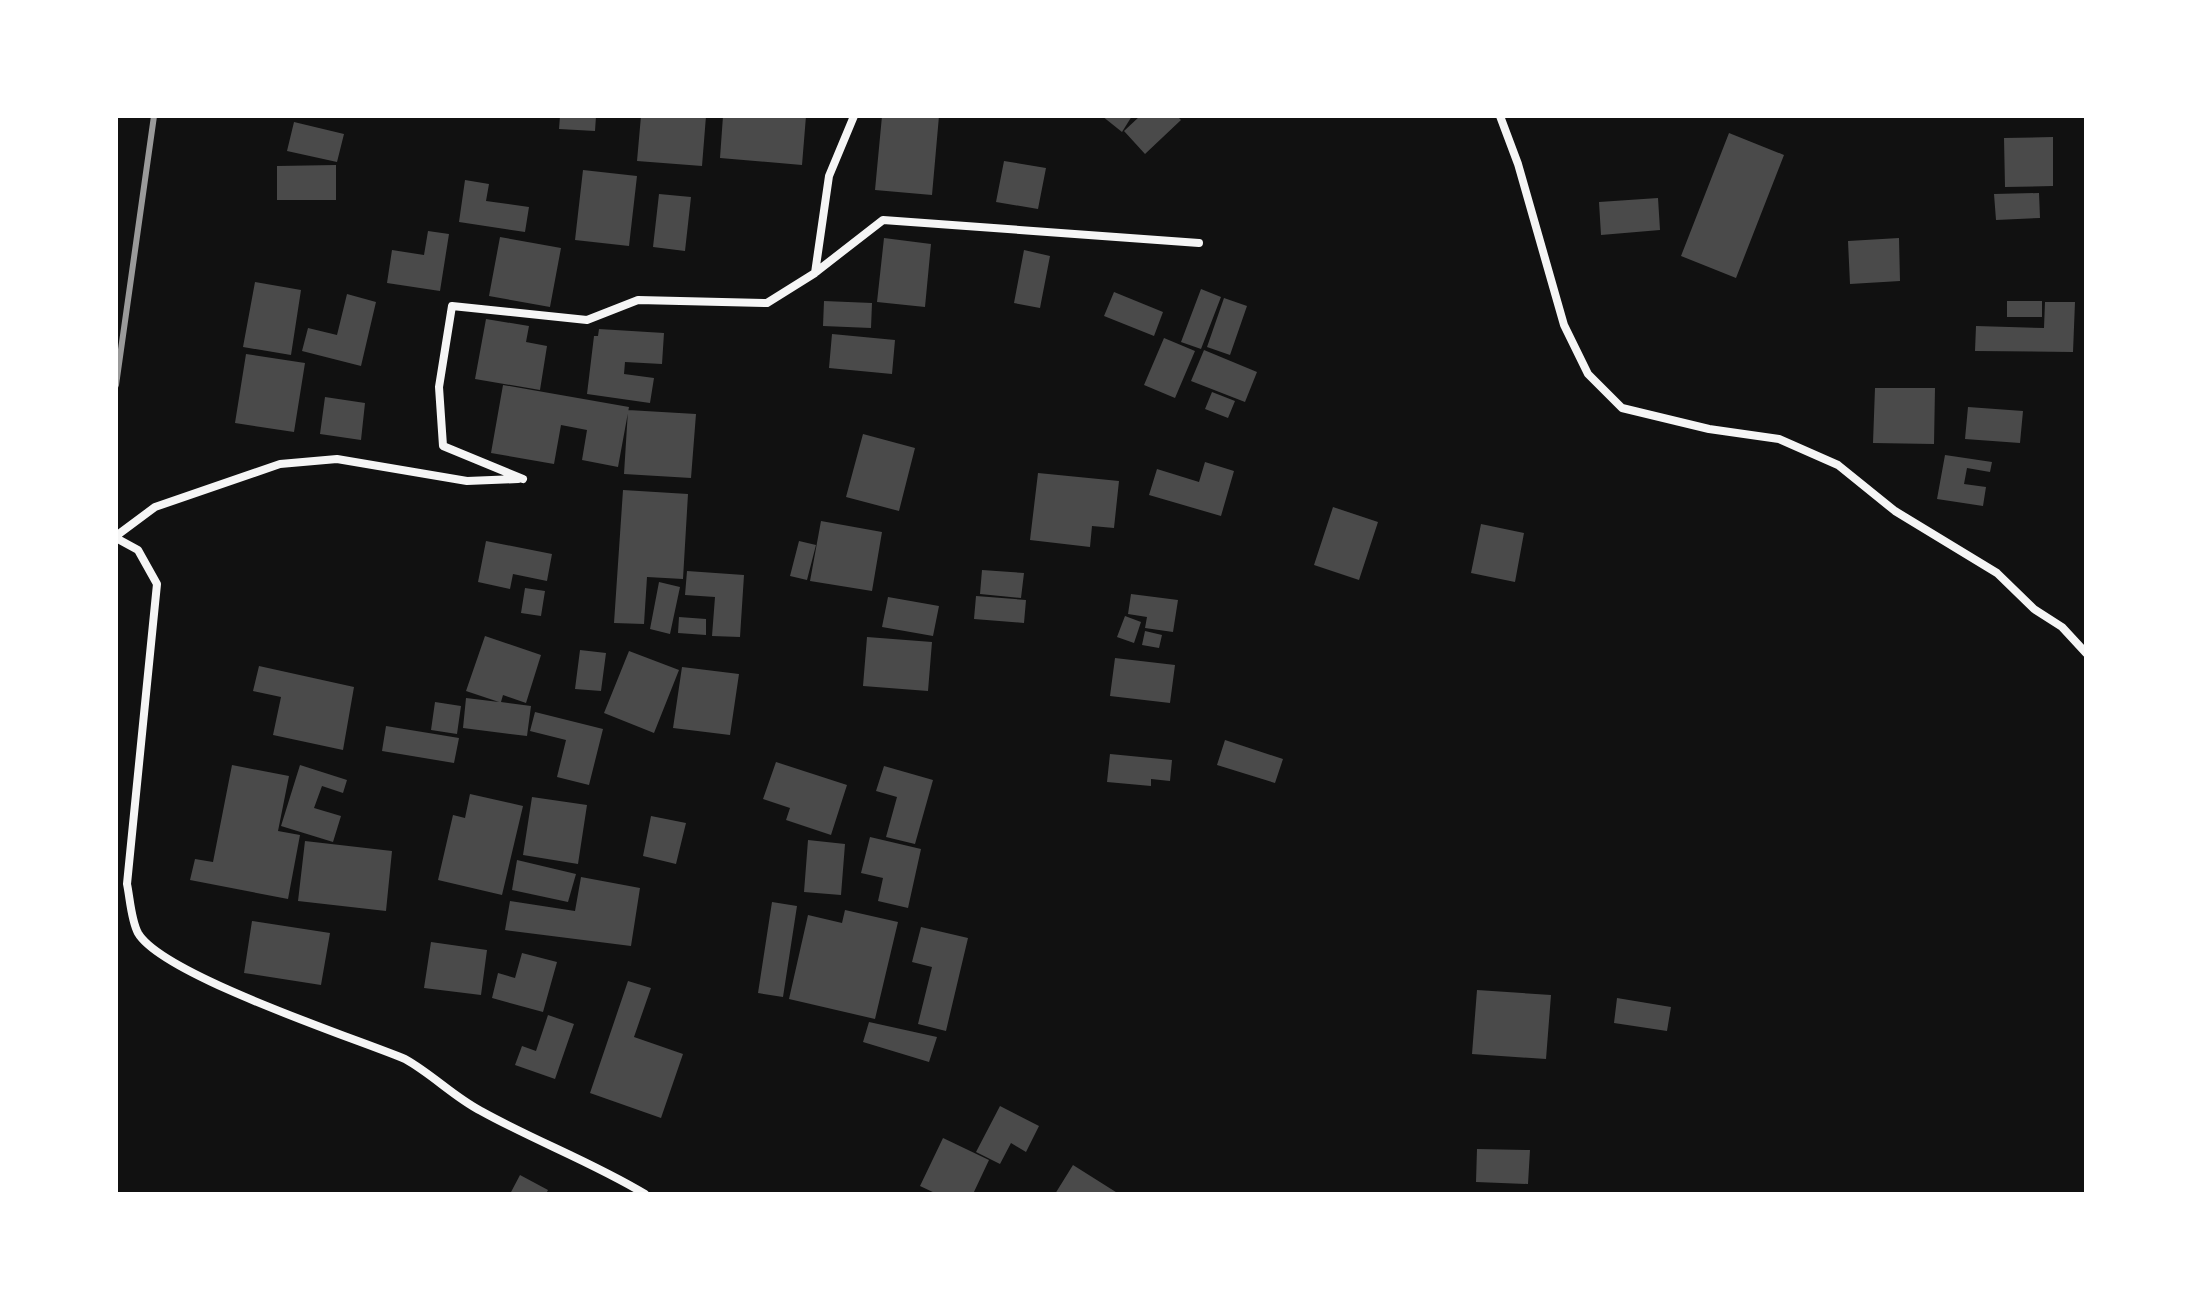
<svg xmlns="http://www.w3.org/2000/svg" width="2202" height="1310" font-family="Commissioner,sans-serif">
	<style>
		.building { fill: #4a4a4a }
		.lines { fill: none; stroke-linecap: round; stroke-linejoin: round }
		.minor { stroke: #f5f5f5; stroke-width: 8 }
		.rail { stroke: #9a9a9a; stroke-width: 6 }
	</style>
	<rect width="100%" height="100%" fill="#111"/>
	<!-- building -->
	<path class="building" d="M560,116H596L595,131L559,129Z
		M641,116H706L702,166L637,161Z
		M723,116H806L802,165L720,158Z
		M882,116H939L932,195L875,190Z
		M1102,116H1132L1122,132Z
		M1140,116H1177L1181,120L1145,154L1124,131Z
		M294,122L344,134L337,162L287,151Z
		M1729,133L1784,155L1736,278L1681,256Z
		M2053,137V186L2005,187L2004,138Z
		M1004,161L1046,168L1038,209L996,202Z
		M336,165V200H277V166Z
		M583,170L637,176L629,246L575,240Z
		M465,180L489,184L486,201L529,207L525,232L459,222Z
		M2039,193L2040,218L1996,220L1994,194Z
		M659,194L691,197L685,251L653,247Z
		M1658,198L1660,230L1601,235L1599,202Z
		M428,231L449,234L440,291L387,283L392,250L424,255Z
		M500,237L561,248L550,307L489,296Z
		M884,238L931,244L925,307L877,302Z
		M1899,238L1900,281L1850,284L1848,241Z
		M1024,250L1050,256L1040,308L1014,303Z
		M255,282L301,290L291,355L243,347Z
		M1201,289L1221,297L1201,349L1181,342Z
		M1114,292L1163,312L1154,336L1104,316Z
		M347,294L376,302L361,366L302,351L308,328L337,335Z
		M1224,298L1247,306L1230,355L1207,347Z
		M824,301L872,303L871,328L823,326Z
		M2007,301H2042V317H2007Z
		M2045,302H2075L2073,352L1975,351L1976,326L2044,328Z
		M486,319L529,326L526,342L547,346L540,390L475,379Z
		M599,329L664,333L662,364L625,362L624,374L654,378L650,403L587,394L594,336H598Z
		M832,334L895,340L892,374L829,368Z
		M1164,338L1195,351L1175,398L1144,385Z
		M1204,350L1257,372L1245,402L1191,381Z
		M246,354L305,363L294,432L235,423Z
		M503,385L629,407L618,467L582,460L587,430L561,425L554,464L491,453Z
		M1875,388H1935L1934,444L1873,443Z
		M1212,392L1235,401L1228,418L1205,409Z
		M325,397L365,403L361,440L320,434Z
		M1968,407L2023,411L2020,443L1965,439Z
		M628,410L696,414L691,478L624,474Z
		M863,434L915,448L899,511L846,497Z
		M1945,455L1992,462L1990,472L1967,468L1964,484L1986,487L1983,506L1937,499Z
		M1205,462L1234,471L1221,516L1149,495L1157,469L1199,482Z
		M1038,473L1119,481L1114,528L1092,526L1090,547L1030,540Z
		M623,490L688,494L683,579L647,577L644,624L614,623Z
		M1333,507L1378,522L1359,580L1314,565Z
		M821,521L882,532L872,591L810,581Z
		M1481,524L1524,533L1515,582L1471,573Z
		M486,541L552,554L547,581L513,574L510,589L478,582Z
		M799,541L816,545L807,580L790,576Z
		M982,570L1024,573L1021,598L980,594Z
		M687,571L744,575L740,637L712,636L715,597L685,595Z
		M659,582L680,587L670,634L650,629Z
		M525,588L545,591L541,616L521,613Z
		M1131,594L1178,600L1173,632L1145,628L1147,617L1128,614Z
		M976,596L1026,600L1024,623L974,619Z
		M888,597L939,606L933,636L882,627Z
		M1125,616L1141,622L1134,643L1117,637Z
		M679,617L706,619V635L678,633Z
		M1145,631L1162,635L1159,648L1142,645Z
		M485,636L541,655L526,703L503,695L501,702L531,706L527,736L463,728L466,698L499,702L466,691Z
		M867,637L932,642L928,691L863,686Z
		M580,650L606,653L601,691L575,689Z
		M629,651L679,670L654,733L604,713Z
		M1115,658L1175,665L1170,703L1110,696Z
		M259,666L354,687L343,750L273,735L281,697L253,691Z
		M682,667L739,674L730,735L673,728Z
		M435,702L461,706L457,734L431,730Z
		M535,712L603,729L589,785L557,777L566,740L530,731Z
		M386,726L459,738L454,763L382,751Z
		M1225,740L1283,759L1275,783L1217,765Z
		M1110,754L1172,760L1170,781L1151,779V786L1107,782Z
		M776,762L847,785L831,835L786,820L790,808L763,799Z
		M232,765L289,776L278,831L300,835L288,899L190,880L195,859L213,862Z
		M300,765L347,780L343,793L322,786L314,808L341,816L333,842L281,826Z
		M884,766L933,780L915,844L886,837L897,797L876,791Z
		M470,794L523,806L502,895L438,880L453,815L465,818Z
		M532,797L587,805L578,864L523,855Z
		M651,816L686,823L676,864L643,856Z
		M870,837L921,849L908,908L878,901L883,878L861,873Z
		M808,840L845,844L841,895L804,892Z
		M305,841L392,851L386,911L298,901Z
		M517,860L576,874L568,902L512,890Z
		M581,877L640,888L631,946L505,930L510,901L575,911Z
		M772,902L797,906L783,997L758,993Z
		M845,910L898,922L875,1019L789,999L808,915L842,923Z
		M252,921L330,933L321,985L244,973Z
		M921,927L968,938L946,1031L918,1024L932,967L912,962Z
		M431,942L487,950L481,995L424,988Z
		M522,953L557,962L543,1012L492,998L498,973L515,978Z
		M628,981L651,988L634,1037L683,1054L661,1118L590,1093Z
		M1477,990L1551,995L1546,1059L1472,1054Z
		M1617,998L1671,1007L1667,1031L1614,1023Z
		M548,1015L574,1024L555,1079L515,1065L522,1046L536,1051Z
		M869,1022L937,1037L929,1062L863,1042Z
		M1000,1106L1039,1126L1026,1152L1011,1143L1000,1164L976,1152Z
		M943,1138L989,1160L973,1194H937L920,1186Z
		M1477,1149L1530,1150L1528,1184L1476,1182Z
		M1073,1165L1119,1194H1055Z
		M520,1175L548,1190L546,1194H510Z"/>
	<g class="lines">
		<!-- minor -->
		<path class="minor" d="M1500,116L1518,164L1564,325L1588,374L1622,408L1709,429L1779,439L1838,465L1895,511L1997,573L2034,609L2062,627L2086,653
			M816,272L883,220L1199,243
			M523,479L443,446L439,387L452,306L587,320L638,300L767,303L815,273L829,176L854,116
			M116,536L155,507L280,464L337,459L467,481L518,479
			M116,538L138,550L157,584L127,884C130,898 131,920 138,933C162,975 354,1038 405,1059C432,1074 454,1097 481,1111C535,1141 592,1162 645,1194"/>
		<!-- rail -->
		<path class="rail" d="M116,385L154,116"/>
	</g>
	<!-- border -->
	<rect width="2202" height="1310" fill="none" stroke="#ffffff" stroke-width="236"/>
</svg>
